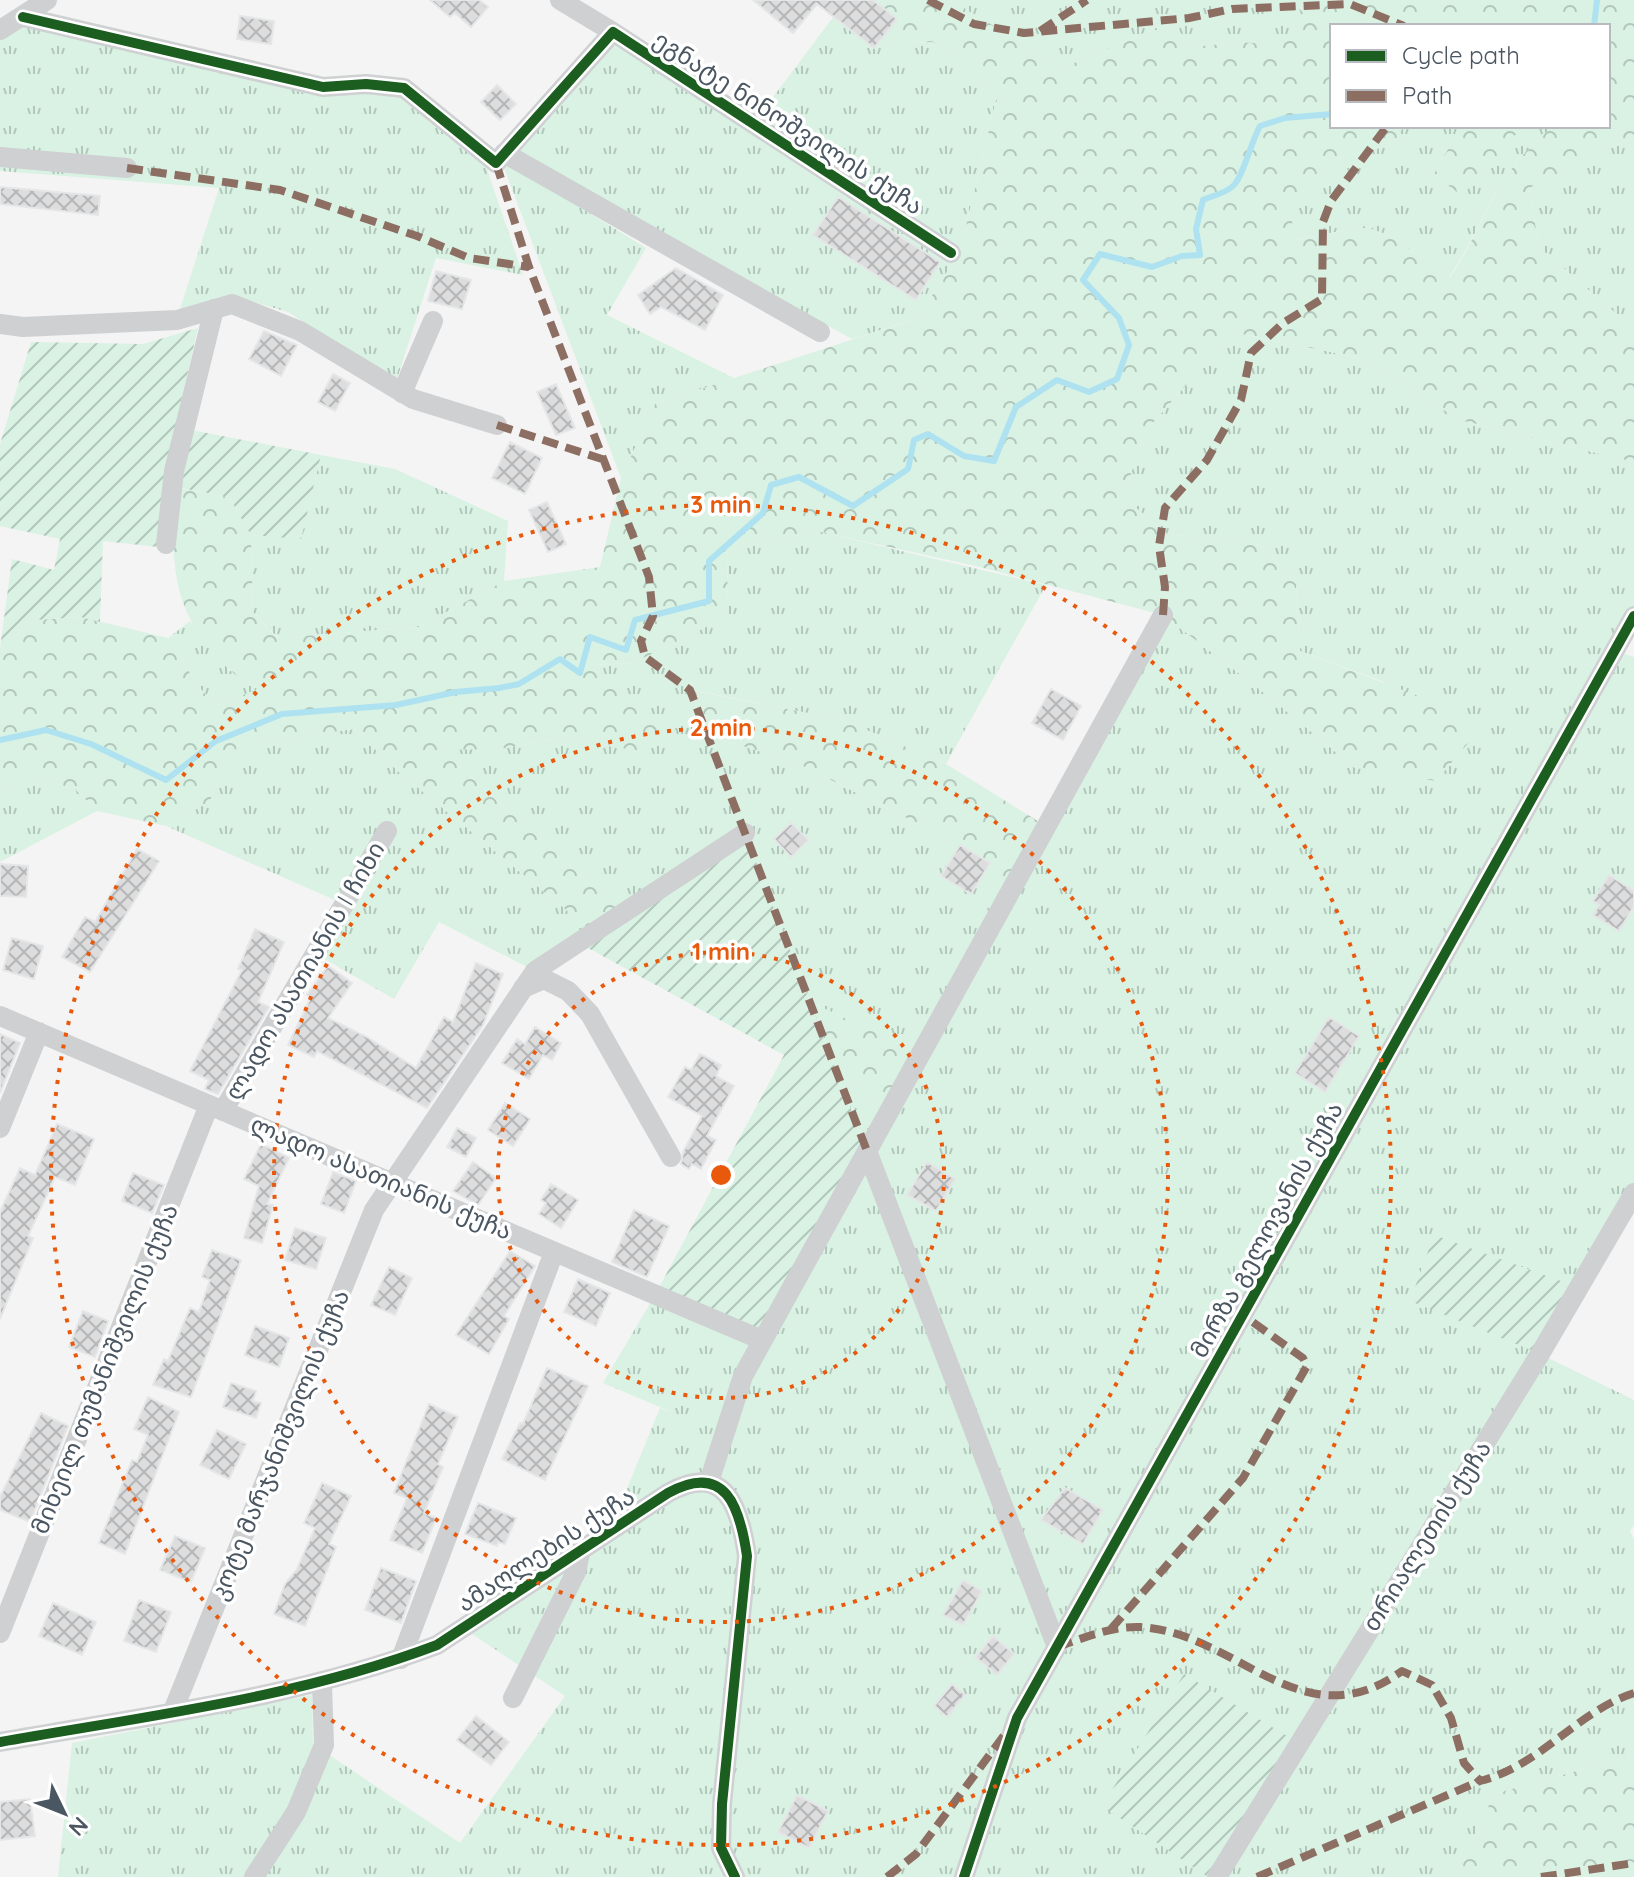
<svg xmlns="http://www.w3.org/2000/svg" width="1634" height="1877" font-family="Quicksand,'Noto Sans Georgian',sans-serif">
	<style>
		.grass { fill: url(#grass-tufts) }
		.forest { fill: url(#forest-crowns); fill-rule: evenodd }
		.garden { fill: url(#garden-furrows) }
		.lines { fill: none; stroke-linecap: round; stroke-linejoin: round }
		.stream { stroke: #aee2f0; stroke-width: 6 }
		.building { fill: url(#building-cross-hatch); stroke: #e5e6e7; stroke-width: 2 }
		.minor { stroke: #ced0d2; stroke-width: 20 }
		.quiet { stroke: #8d6e63; stroke-width: 8; stroke-dasharray: 16 8; stroke-linecap: butt }
		.cycleway-casing { stroke: #fff; stroke-width: 15 }
		.cycleway { stroke: #1b5e20; stroke-width: 10 }
		.ring { fill: none; stroke: #e8590c; stroke-width: 4; stroke-dasharray: 4 8 }
		.labels { text-anchor: middle; stroke-width: 7; stroke-linejoin: round; paint-order: stroke }
		.street-label { font-size: 24px; fill: #4a5661; stroke: #fff }
		.centre { fill: #e8590c; stroke: #fff; stroke-width: 4 }
		.ring-label { font-size: 24px; text-anchor: middle; font-weight: bold; fill: #e8590c; stroke: #fff; stroke-width: 7; stroke-linejoin: round; paint-order: stroke }
	</style>
	<defs>
		<pattern id="grass-tufts" width="24" height="20" patternUnits="userSpaceOnUse" patternTransform="scale(2)"><rect width="24" height="20" fill="#d9f2e3"/><path d="M3 7l-1-3M5 7V3M7 7l1-3M15 17l-1-3M17 17v-4M19 17l1-3" fill="none" stroke="#b2c7bb"/></pattern>
		<pattern id="forest-crowns" width="20" height="18" patternUnits="userSpaceOnUse" patternTransform="scale(2)"><rect width="20" height="18" fill="#d9f2e3"/><path d="M2 6a3 3 0 1 1 6 0M12 15a3 3 0 1 1 6 0" fill="none" stroke="#b2c7bb"/></pattern>
		<pattern id="garden-furrows" width="10" height="10" patternUnits="userSpaceOnUse" patternTransform="scale(2)"><rect width="10" height="10" fill="#d9f2e3"/><path d="M-1 1l2-2M0 10L10 0M9 11l2-2" fill="none" stroke="#b2c7bb"/></pattern>
		<pattern id="building-cross-hatch" width="8" height="8" patternUnits="userSpaceOnUse" patternTransform="scale(2)"><rect width="8" height="8" fill="#ddddde"/><path d="M0 0l8 8M0 8l8-8" fill="none" stroke="#b5b6b7"/></pattern>
	</defs>
	<rect width="100%" height="100%" fill="#f4f4f4"/>
	<!-- grass -->
	<path class="grass" d="M949,0H1290L1310,18L1280,46L1240,42L1193,47L1170,22L1065,67Z
		M843,4L907,43L933,42L976,69L997,96L960,251L918,318L852,339L515,153L615,44L758,117Z
		M24,26L323,97L370,92L405,96L487,169L523,275L436,258L396,382L288,312L234,296L179,312L219,188L0,171V39Z
		M1404,126H1461L1434,174L1523,126H1553C1540,139 1524,152 1513,167C1487,201 1474,242 1449,277L1390,236L1364,226L1296,240L1291,218L1302,191L1330,160L1392,145Z
		M1634,136V329L1539,247L1529,187Z
		M507,162L646,248L607,315L734,378L655,404L621,478L503,165Z
		M1232,332L1361,358L1460,420L1634,462V616L1615,651L1634,657V1193L1540,1354L1634,1400V1525L1630,1531L1634,1540V1755L1494,1794L1457,1877H58L72,1743L312,1695L313,1744L460,1843L565,1696L463,1628L608,1535L660,1408L674,1413L603,1383L655,1295L867,1151L836,1070L889,1111L920,1053L810,1002L745,833L622,913L440,749H499L560,738L640,751L591,665L633,663L728,616L727,546L821,532L1046,585L946,764L843,720L692,690L708,735L799,764L929,829L1010,891L1163,615L1267,695L1355,768L1384,682L1300,651L1296,584L1262,545L1167,534L1123,497L1145,432Z
		M321,455L395,469L508,521L504,581L419,627L278,638L253,612L251,535L301,538Z
		M190,621L229,670L258,689L218,705C196,691 184,660 168,638Z
		M354,729L399,772L593,932L535,971L439,922L394,999L316,954L344,904L166,826L209,802L238,745Z
		M22,774L75,789L97,811L0,862V794Z"/>
	<!-- forest -->
	<path class="forest" d="M846,0H949L1065,67L1170,22L1193,47L1240,42L1280,45L1309,18L1290,0H1634V136L1529,188L1539,247L1634,329V462L1460,420L1361,358L1232,332L1145,432L1123,497L1167,534L1262,545L1296,584L1300,651L1450,708L1475,735L1436,781L1355,768L1267,695L1163,615L980,567L821,532L727,546L728,616L633,663L592,665L667,729L639,751L560,738L499,749L441,750L622,913L593,932L399,772L354,729L238,745L209,802L166,826L97,811L75,789L22,774L0,794V648L35,620L81,617L168,638C184,660 196,691 218,705L258,689C249,682 236,677 228,668C167,607 174,566 173,487L229,497L251,535L253,612L277,638L419,627L504,581L600,567L621,478L655,404L918,318L960,251L997,96L976,69L933,42L907,43L843,4ZM1332,26H1608V126H1553C1540,139 1524,152 1513,167C1487,201 1475,242 1450,277L1390,236L1364,226L1297,240L1291,218L1302,191L1330,160L1392,145L1404,126H1332Z
		M1461,126H1523L1462,196L1434,174Z
		M690,690L843,720L946,764L1046,826L1010,891L929,829L799,764L708,735Z
		M810,1002L921,1053L889,1111L836,1070Z
		M1634,1755V1877H1457L1494,1794Z"/>
	<!-- garden -->
	<path class="garden" d="M198,328L164,475L158,547L103,541L100,622L81,617L35,620L0,648L12,559L54,570L60,539L0,526V444L31,342L143,344Z
		M191,430L321,455L301,539L251,535L229,497L181,488Z
		M745,833L867,1151L762,1340L655,1295L784,1055L577,942Z
		M1434,1235L1583,1289L1536,1352L1410,1301Z
		M1184,1674L1297,1742L1208,1877L1102,1806Z"/>
	<g class="lines">
		<!-- stream -->
		<path class="stream" d="M1594,26L1597,0
			M0,740L46,730L91,744L166,780L216,741L282,714L396,705L456,692L499,688L519,684L560,659L580,673L590,637L626,650L635,620L709,601V561L763,513L771,485L799,477L853,506L908,469L914,440L928,434L964,456L994,461L1016,407L1057,380L1089,392L1117,379L1129,345L1119,318L1083,280L1100,254L1152,267L1182,256L1200,255L1196,229L1203,200C1212,196 1226,193 1233,186C1242,179 1252,140 1260,126L1285,118L1332,114"/>
	</g>
	<!-- building -->
	<path class="building" d="M430,0H479L488,7L471,27L455,13L450,17Z
		M753,0H873L897,19L874,48L817,4L793,33Z
		M240,16L274,21L271,44L237,39Z
		M497,85L516,104L500,120L481,102Z
		M0,187L100,196L98,215L0,204Z
		M838,197L940,262L916,300L813,235Z
		M676,268L723,295L705,330L661,307L650,314L638,295Z
		M436,271L471,280L462,309L428,301Z
		M264,331L297,345L281,376L249,359Z
		M333,374L350,383L335,411L318,402Z
		M556,384L575,428L556,435L537,392Z
		M510,442L542,458L525,494L492,478Z
		M547,502L566,544L548,552L529,510Z
		M1051,689L1081,706L1063,740L1032,723Z
		M791,823L808,840L791,857L774,839Z
		M960,845L990,863L971,894L941,876Z
		M137,849L159,861L90,972L62,957L85,917L95,922Z
		M0,864L28,866L26,897L0,896Z
		M1609,875L1634,891V906L1619,931L1593,915L1599,905L1593,901Z
		M255,929L284,942L258,1002L269,1007L218,1094L205,1089L209,1080L190,1071L242,970L238,969Z
		M12,938L43,946L34,979L3,970Z
		M476,963L503,974L483,1025L427,1108L317,1051L314,1057L288,1045L311,997L307,995L328,966L352,983L328,1018L367,1037L416,1068L444,1017L453,1022Z
		M1329,1017L1359,1036L1325,1092L1295,1073Z
		M535,1027L561,1043L552,1060L543,1055L529,1079L502,1063L517,1039L525,1044Z
		M0,1034L20,1043L0,1093Z
		M700,1054L721,1065L716,1076L734,1086L707,1136L716,1140L701,1169L692,1164L689,1169L681,1164L683,1152L702,1116L668,1097L685,1067L691,1070Z
		M505,1103L530,1119L513,1146L488,1130Z
		M57,1124L94,1139L75,1185L55,1177L28,1236L33,1238L0,1319V1212L20,1168L35,1175Z
		M457,1128L476,1138L466,1157L447,1147Z
		M261,1144L289,1158L267,1204L273,1205L262,1243L244,1238L259,1186L244,1179Z
		M473,1162L496,1178L478,1205L453,1191Z
		M927,1162L955,1179L936,1211L907,1195Z
		M333,1172L356,1181L344,1213L321,1204Z
		M133,1173L164,1185L152,1213L122,1201Z
		M551,1184L578,1200L561,1228L539,1214L546,1203L541,1200Z
		M634,1210L669,1226L647,1277L612,1262Z
		M295,1228L326,1238L316,1269L285,1260Z
		M212,1250L241,1260L191,1397L153,1385L164,1359L168,1361L190,1308L199,1312L210,1280L202,1277Z
		M510,1251L535,1266L504,1316L509,1319L489,1354L456,1335Z
		M389,1267L412,1278L395,1315L371,1305Z
		M578,1279L610,1293L596,1326L564,1312Z
		M83,1311L108,1321L95,1357L69,1347Z
		M255,1326L289,1338L279,1367L245,1355Z
		M547,1368L588,1386L545,1480L502,1459L520,1423L523,1424Z
		M231,1383L256,1391L253,1401L261,1403L256,1418L223,1407Z
		M148,1397L179,1412L125,1554L99,1543L132,1460L137,1462L148,1435L134,1429Z
		M429,1404L458,1417L438,1464L443,1467L424,1513L436,1518L422,1553L390,1540L407,1498L394,1493Z
		M41,1413L68,1426L30,1522L0,1510V1497Z
		M217,1430L246,1444L229,1479L200,1465Z
		M322,1483L351,1496L329,1544L336,1547L305,1626L274,1614L285,1584L297,1569L315,1528L304,1523Z
		M1065,1488L1103,1510L1083,1544L1041,1520Z
		M478,1503L516,1518L505,1544L498,1542L497,1546L465,1534Z
		M175,1536L205,1548L191,1582L160,1570Z
		M381,1568L416,1581L401,1623L365,1610Z
		M963,1580L982,1591L963,1625L943,1615Z
		M139,1600L171,1612L156,1652L124,1641Z
		M53,1603L96,1622L82,1655L39,1636Z
		M993,1636L1014,1654L997,1675L975,1657Z
		M952,1684L965,1695L947,1717L934,1706Z
		M476,1716L509,1742L491,1765L457,1740Z
		M797,1795L828,1811L809,1848L778,1832Z
		M30,1799L35,1836L0,1840V1802Z"/>
	<g class="lines">
		<!-- minor -->
		<path class="minor" d="M560,0L613,32
			M23,17L323,87L366,84L404,88L496,163L613,32L951,253
			M0,30L47,0
			M504,153L820,332
			M0,157L127,168
			M0,324L23,327L177,320L232,304L300,331L413,399L497,425
			M402,393L433,321
			M166,544L174,471L214,309
			M523,988L544,979L568,991L590,1014L671,1157
			M0,1016L762,1340
			M223,1111L387,831
			M0,1128L39,1032
			M867,1151L1057,1647
			M709,1482L743,1376L1163,615
			M0,1633L209,1105
			M401,1659L554,1252
			M513,1698L576,1572L580,1553
			M173,1711L374,1210L535,971L745,833
			M0,1742C147,1716 297,1698 437,1645L668,1493C726,1461 740,1508 747,1556L722,1804L721,1848L735,1877
			M254,1877L296,1812L324,1745L322,1684
			M964,1877L1017,1718L1634,616
			M1217,1877L1540,1354L1634,1193"/>
		<!-- quiet -->
		<path class="quiet" d="M928,0L974,24L1024,33L1189,18L1232,9L1350,4L1404,26
			M1040,31L1087,0
			M496,163L529,267L649,577L653,616L641,641L645,657L690,690L867,1151
			M127,168L280,190L417,236L469,258L529,267
			M497,425L605,460
			M1163,615L1165,587L1159,546L1165,508L1207,460L1241,400L1251,353L1283,323L1322,299L1323,222L1331,201L1387,126
			M1111,1629L1243,1478L1307,1366L1303,1358L1243,1315
			M1057,1647C1084,1638 1111,1626 1140,1627C1239,1633 1302,1743 1402,1671L1432,1685L1451,1718L1464,1763L1480,1781C1542,1765 1576,1712 1634,1693
			M887,1877L916,1854L1005,1734
			M1257,1877L1480,1781
			M1541,1877L1634,1863"/>
		<defs>
			<path id="cycleway" d="M23,17L323,87L366,84L404,88L496,163L613,32L951,253
				M0,1742C147,1716 297,1698 437,1645L668,1493C726,1461 740,1508 747,1556L722,1804L721,1848L735,1877
				M964,1877L1017,1718L1634,616"/>
		</defs>
		<!-- cycleway casing -->
		<use href="#cycleway" class="cycleway-casing"/>
		<!-- cycleway -->
		<use href="#cycleway" class="cycleway"/>
	</g>
	<!-- distance rings -->
	<g class="ring">
		<circle cx="721" cy="1175" r="223"/>
		<circle cx="721" cy="1175" r="447"/>
		<circle cx="721" cy="1175" r="670"/>
	</g>
	<g class="labels">
		<!-- street labels -->
		<g class="street-label">
			<text transform="translate(788 123) rotate(33)" y="8">ეგნატე ნინოშვილის ქუჩა</text>
			<text transform="translate(305 971) rotate(-60)" y="8">ლადო ასათიანის I ჩიხი</text>
			<text transform="translate(381 1178) rotate(23)" y="8">ლადო ასათიანის ქუჩა</text>
			<text transform="translate(1267 1230) rotate(-61)" y="8">მირზა გელოვანის ქუჩა</text>
			<text transform="translate(105 1369) rotate(-68)" y="8">მიხეილ თუმანიშვილის ქუჩა</text>
			<text transform="translate(280 1445) rotate(-68)" y="8">კოტე მარჯანიშვილის ქუჩა</text>
			<text transform="translate(1427 1536) rotate(-58)" y="8">თრიალეთის ქუჩა</text>
			<text transform="translate(546 1550) rotate(-33)" y="8">ამაღლების ქუჩა</text>
		</g>
	</g>
	<circle cx="721" cy="1175" r="12" class="centre"/>
	<g class="ring-label">
		<text x="721" y="513">3 min</text>
		<text x="721" y="736">2 min</text>
		<text x="721" y="960">1 min</text>
	</g>
	<!-- legend -->
	<rect x="1330" y="24" width="280" height="104" fill="#ffffff" stroke="#b7bbc0" stroke-width="2"/>
	<rect x="1346" y="50" width="40" height="12" fill="#1b5e20" stroke="#b7bbc0" stroke-width="2"/>
	<text x="1402" y="64" font-size="24" fill="#4a5661">Cycle path</text>
	<rect x="1346" y="90" width="40" height="12" fill="#8d6e63" stroke="#b7bbc0" stroke-width="2"/>
	<text x="1402" y="104" font-size="24" fill="#4a5661">Path</text>
	<!-- north arrow -->
	<g transform="translate(64 1813) rotate(133)" stroke="#ffffff" stroke-width="6" paint-order="stroke">
	<path d="M0-6L14 30L0 20L-14 30Z" fill="#4a5661"/>
	<text y="-12" font-size="22" font-weight="bold" text-anchor="middle" fill="#4a5661">N</text>
	</g>
</svg>
